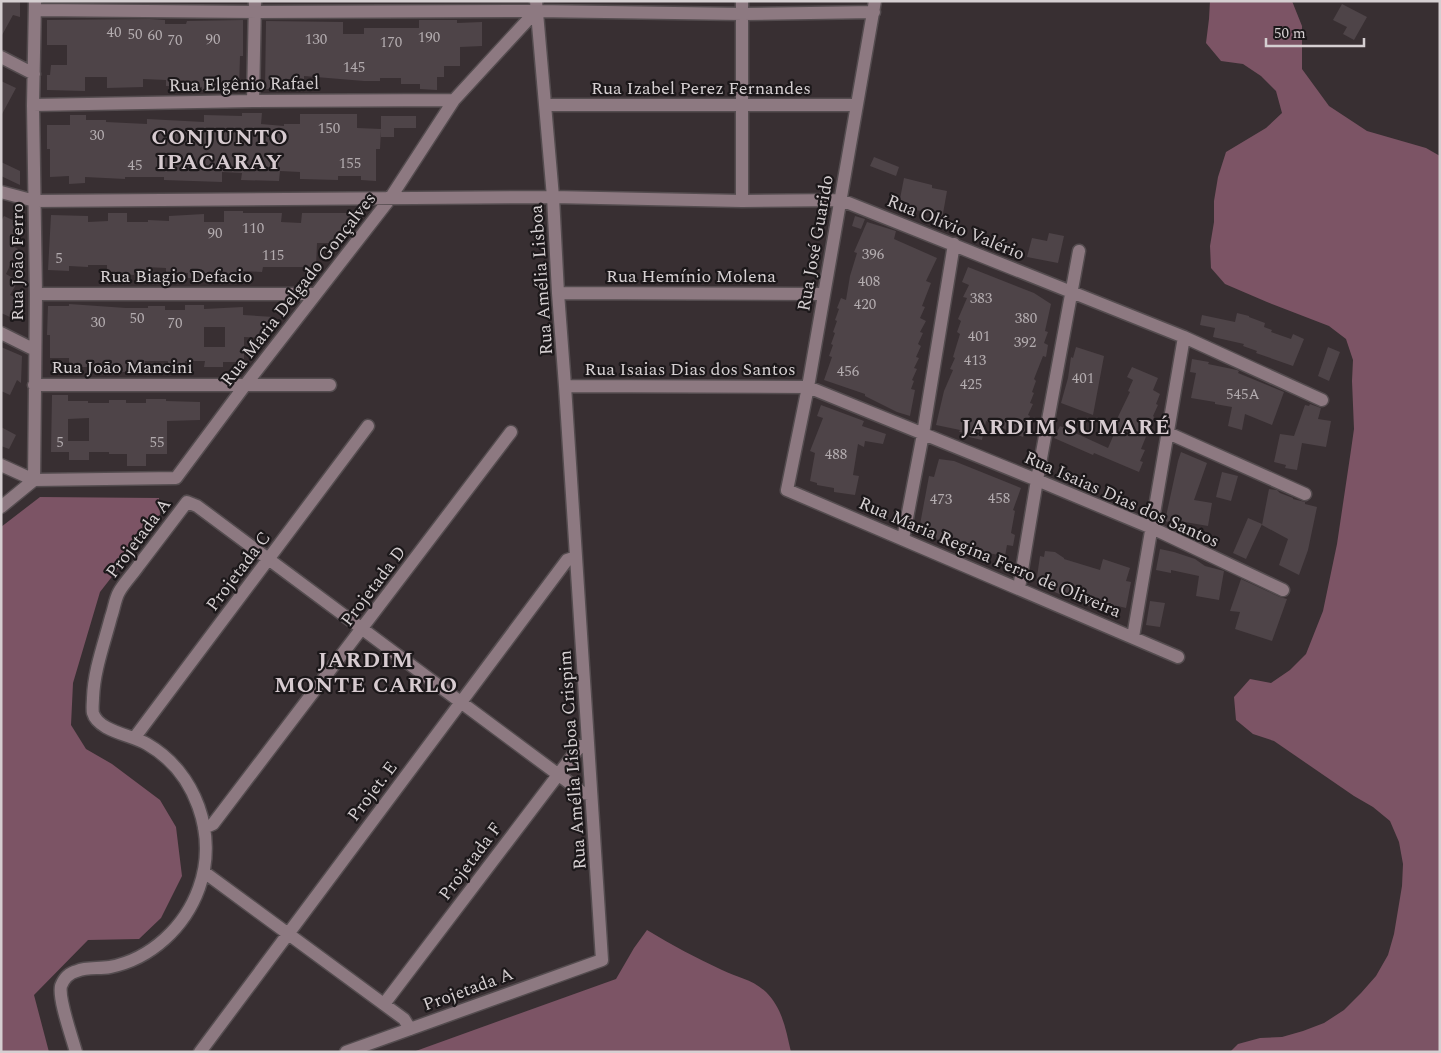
<svg xmlns="http://www.w3.org/2000/svg" width="1441" height="1053" font-family="Spectral,serif">
	<style>
		.forest { fill: #7c5465 }
		.building { fill: #4e4448; fill-rule: evenodd }
		.lines { fill: none; stroke-linecap: round; stroke-linejoin: round }
		.minor-casing { stroke: #544c4f; stroke-width: 15 }
		.minor { stroke: #8d7981; stroke-width: 12 }
		.labels { text-anchor: middle; stroke-width: 4.5; stroke-linejoin: round; paint-order: stroke }
		.number-label { font-size: 15px; fill: #b3acaf }
		.street-label { font-size: 18px; fill: #d5cfd1; stroke: #1c181a }
		.district-label { font-size: 22px; font-weight: bold; letter-spacing: 1px; fill: #d7cbd0; stroke: #1c181a }
	</style>
	<rect width="100%" height="100%" fill="#382f32"/>
	<!-- forest -->
	<path class="forest" d="M1210,1H1292L1302,26V69L1329,106L1367,131L1426,148L1440,156V1052H1230L1238,1044L1260,1038L1282,1037L1303,1031L1324,1023L1344,1010L1361,993L1376,976L1388,955L1394,934L1402,886L1403,864L1399,842L1390,821L1373,807L1354,796L1274,741L1253,734L1236,720L1234,697L1250,679L1271,683L1290,670L1306,654L1323,611L1337,544L1351,450L1354,429L1352,381L1353,360L1346,339L1329,326L1267,302L1225,284L1211,268L1210,246L1214,222V201L1218,177L1226,152L1266,128L1282,113L1276,91L1261,76L1243,64L1221,61L1206,43L1209,19Z
		M40,497L159,498L160,515L100,592L73,683L71,725L86,749L112,764L160,800L176,827L182,876L161,918L139,939L88,940L34,995L49,1052H1V527Z
		M647,930C672,945 696,958 722,970C738,978 752,979 766,992C783,1009 786,1031 791,1052H413L616,979L634,948Z"/>
	<!-- building -->
	<path class="building" d="M1,1H20V17L13,15L1,37Z
		M1342,4L1367,17L1354,40L1343,34L1347,27L1333,20Z
		M150,19L165,20V24H186L187,21L243,20V56H240L239,88L218,87L217,90H202V87L166,86V80L143,79V87L107,88V77H85V91L47,90V75H50L51,65H67V45H47V20Z
		M419,20H457V23L482,22V46L460,47V66H444V77H437V90L420,89V84H401V78H380V81H364L304,76V79H284V89H265L266,21L343,22V34H364V28H419Z
		M1,81L16,88L1,116Z
		M242,113H262L261,124L284,126V124H300V114H357V128L381,129L380,149H376V181L361,180V176H338V180L300,179V172L280,171L279,181L241,180L242,173L222,172V182L164,180V177H125V179L85,177V183L69,184V176L50,177V149H47V125H70V115H86V120H106V122L147,124V119L204,122V115L242,116Z
		M381,116H416V128H394V137H381Z
		M874,157L899,167L896,176L870,166Z
		M1,162L20,171V185L1,176Z
		M904,178L932,185V188L947,191L942,219L930,217L931,213L916,210L917,207L899,204Z
		M224,211H243V213H282L281,222L301,223L302,213H357L334,243H317L316,267H263L262,272L243,271V279H224V273H204V278H188V273L166,272V268L146,267V271H134V275L107,274V265H88V267L69,266V271L48,270L51,215L88,216V222L108,221V213H127V222H148V220L169,221V216L204,214V222H224Z
		M4,216L21,224L11,245L18,249L6,274L18,281L10,295L19,299L10,317L1,313V221Z
		M855,216L865,219L861,229L852,226Z
		M867,222L896,231L894,239L937,258L926,281L931,283L922,306L925,307L920,318L926,321L920,332L923,333L918,344L921,346L916,357L919,358L914,368L917,369L912,380L914,381L911,389L915,390L910,416L897,412L865,396V394L824,380L832,357L829,356L833,345L831,344L835,333L833,332L837,321L835,320L839,309L837,308L841,298L846,300L850,276L857,253L854,252Z
		M1049,233L1064,236L1058,263L1027,257L1032,238L1047,241Z
		M968,267L1034,293L1051,304L1045,331L1048,332L1044,343L1048,345L1046,357L1043,356L1034,379L1036,381L1032,392L1034,393L1030,403L1033,404L1028,415L1030,416L1023,437L986,421L982,440L969,437L970,433L959,432L960,430L936,425L944,391L953,370L950,369L955,358L953,357L960,334L957,332L961,321L958,319L967,298L963,297L969,285L962,282Z
		M69,304L126,308H148V306H165V310H185V305H204V309L243,307V315L274,317L264,338L244,337V362H223V367H204L205,361H185L184,367L168,366V361H145V365L127,364L126,372H88V367H69V358H50V335H47L48,306H69ZM204,327H225V347H204Z
		M1237,313L1249,316V317L1265,323L1264,327L1272,330L1271,332L1291,339L1293,334L1304,339L1293,366L1256,353L1257,351L1243,346L1244,344L1213,337L1215,328L1200,325L1202,315L1235,322Z
		M1,347L22,356L21,383L17,380L10,395L1,391Z
		M1076,347L1104,356L1093,415L1061,403L1068,378L1071,357L1073,358Z
		M1328,347L1340,352L1329,381L1318,376Z
		M1192,359L1209,362L1208,364L1237,370L1239,371L1238,373L1284,392L1272,425L1245,414L1242,430L1228,426L1232,407L1215,404V402L1191,398L1196,373L1190,372Z
		M1132,367L1158,378L1153,390L1160,394L1156,404L1158,405L1153,416L1154,417L1141,449L1145,450L1140,461L1143,462L1139,472L1094,453L1093,455L1054,438L1060,426L1108,448L1118,425L1115,423L1130,392L1128,391L1133,380L1127,377Z
		M52,395H68V401H88V403H109V400H126V403H146V399H166V401L200,402V420L167,421V454H146V466H127V454H109V452H89V460H69V452H51ZM89,418V441H68V419Z
		M1310,404L1321,408L1318,419L1331,421L1326,447L1302,443L1297,470L1285,468L1286,465L1274,462L1280,434L1294,436L1305,405L1309,406Z
		M821,405L864,421L862,426L886,434L883,444L865,441L864,447L858,444L853,475L859,476L855,495L834,492V488L817,485V483L810,481L815,453L810,451L823,418L817,416Z
		M1,427L16,435L9,449L1,446Z
		M1181,452L1207,463L1194,500L1212,503L1208,526L1179,521L1178,526L1165,521L1178,461Z
		M939,459L954,461L1021,488L1013,510L1015,511L1011,533L1015,535L1013,546L1007,545L1005,556L964,549V545L935,539L936,533L919,530L929,476L934,477Z
		M1222,472L1238,476L1231,501L1216,497Z
		M1269,489L1277,490L1280,493L1293,498V499L1305,502V504L1317,507L1308,550L1299,575L1279,565L1288,539L1262,525Z
		M1248,518L1262,524L1246,559L1233,553Z
		M1160,549L1174,552L1195,559L1205,566L1224,571L1219,600L1196,596L1199,576L1171,570V573L1156,570Z
		M1045,551L1055,552L1064,558V559L1100,570L1103,559L1130,568L1126,581L1131,582L1126,608L1118,606L1116,617L1108,615L1078,601V602L1036,584L1040,556L1044,557Z
		M1241,579L1280,597L1287,599L1272,641L1235,629L1240,612L1230,611Z
		M1150,601L1165,603L1160,627L1146,625Z"/>
	<g class="lines">
		<defs>
			<path id="minor" d="M875,1L808,387L787,490L1178,657
				M35,10L255,12L536,11L743,14L874,12
				M1,57L34,74
				M253,101L255,1
				M33,105L253,101L454,100
				M545,105H856
				M1,192L35,201L553,197L742,201L841,200L1184,337L1322,400
				M742,201V1
				M558,293L824,294
				M36,294H316
				M1,333L35,350
				M34,385H330
				M565,386L808,387L1037,480L1152,528L1283,590
				M1168,433L1305,494
				M1,465L34,480L176,478L246,384L389,200L454,100L536,11
				M34,480L36,294L33,105L35,1
				M1,507L34,480
				M903,539L923,434L954,244
				M1019,588L1037,480L1079,251
				M1133,637L1184,337
				M135,737L368,426
				M204,828L213,824L511,432
				M204,872L404,1019L410,1029
				M384,1004L580,746L588,743
				M76,1052C72,1037 58,999 61,986C64,978 69,973 77,971C87,967 99,969 110,967C151,959 185,927 199,888C218,835 196,772 147,744C132,735 98,731 93,713C92,709 93,702 93,698C94,670 104,644 111,617C114,609 115,599 119,592C124,583 133,574 139,565C155,544 171,523 187,502L197,506L583,793L591,794
				M200,1052L567,560L576,557
				M346,1052L602,960L565,386L558,293L553,197L536,1"/>
		</defs>
		<!-- minor casing -->
		<use href="#minor" class="minor-casing"/>
		<!-- minor -->
		<use href="#minor" class="minor"/>
	</g>
	<g class="labels">
		<!-- number labels -->
		<g class="number-label">
			<text x="114" y="37">40</text>
			<text x="135" y="39">50</text>
			<text x="155" y="40">60</text>
			<text x="429" y="42">190</text>
			<text x="213" y="44">90</text>
			<text x="316" y="44">130</text>
			<text x="175" y="45">70</text>
			<text x="391" y="47">170</text>
			<text x="354" y="72">145</text>
			<text x="329" y="133">150</text>
			<text x="97" y="140">30</text>
			<text x="350" y="168">155</text>
			<text x="135" y="170">45</text>
			<text x="253" y="233">110</text>
			<text x="215" y="238">90</text>
			<text x="873" y="259">396</text>
			<text x="273" y="260">115</text>
			<text x="59" y="263">5</text>
			<text x="869" y="286">408</text>
			<text x="981" y="303">383</text>
			<text x="865" y="309">420</text>
			<text x="137" y="323">50</text>
			<text x="1026" y="323">380</text>
			<text x="98" y="327">30</text>
			<text x="175" y="328">70</text>
			<text x="979" y="341">401</text>
			<text x="1025" y="347">392</text>
			<text x="975" y="365">413</text>
			<text x="848" y="376">456</text>
			<text x="1083" y="383">401</text>
			<text x="971" y="389">425</text>
			<text x="1243" y="399">545A</text>
			<text x="60" y="447">5</text>
			<text x="157" y="447">55</text>
			<text x="836" y="459">488</text>
			<text x="999" y="503">458</text>
			<text x="941" y="504">473</text>
		</g>
		<!-- street labels -->
		<g class="street-label">
			<text transform="translate(244 84) rotate(-1)" y="6">Rua Elgênio Rafael</text>
			<text x="701" y="94">Rua Izabel Perez Fernandes</text>
			<text transform="translate(956 227) rotate(22)" y="6">Rua Olívio Valério</text>
			<text transform="translate(815 243) rotate(-80)" y="6">Rua José Guarido</text>
			<text transform="translate(17 262) rotate(-90)" y="6">Rua João Ferro</text>
			<text x="176" y="282">Rua Biagio Defacio</text>
			<text x="691" y="282">Rua Hemínio Molena</text>
			<text transform="translate(541 280) rotate(-94)" y="6">Rua Amélia Lisboa</text>
			<text transform="translate(298 289) rotate(-52)" y="6">Rua Maria Delgado Gonçalves</text>
			<text x="122" y="373">Rua João Mancini</text>
			<text x="690" y="375">Rua Isaias Dias dos Santos</text>
			<text transform="translate(1122 499) rotate(24)" y="6">Rua Isaias Dias dos Santos</text>
			<text transform="translate(138 538) rotate(-53)" y="6">Projetada A</text>
			<text transform="translate(990 557) rotate(23)" y="6">Rua Maria Regina Ferro de Oliveira</text>
			<text transform="translate(238 571) rotate(-53)" y="6">Projetada C</text>
			<text transform="translate(373 586) rotate(-53)" y="6">Projetada D</text>
			<text transform="translate(572 760) rotate(-94)" y="6">Rua Amélia Lisboa Crispim</text>
			<text transform="translate(372 791) rotate(-53)" y="6">Projet. E</text>
			<text transform="translate(470 861) rotate(-53)" y="6">Projetada F</text>
			<text transform="translate(468 989) rotate(-20)" y="6">Projetada A</text>
		</g>
		<!-- district labels -->
		<g class="district-label">
			<text x="220" y="144">CONJUNTO<tspan x="220" dy="25">IPACARAY</tspan></text>
			<text x="1066" y="434">JARDIM SUMARÉ</text>
			<text x="366" y="667">JARDIM<tspan x="366" dy="25">MONTE CARLO</tspan></text>
		</g>
	</g>
	<!-- border -->
	<rect width="1441" height="1053" fill="none" stroke="#d5cfd1" stroke-width="5"/>
	<!-- scale -->
	<path d="M1266 38v8h98v-8" fill="none" stroke="#d5cfd1" stroke-width="2.5"/>
	<text x="1274" y="38" font-size="15" fill="#d5cfd1" stroke="#1c181a" stroke-width="4" paint-order="stroke">50 m</text>
</svg>
